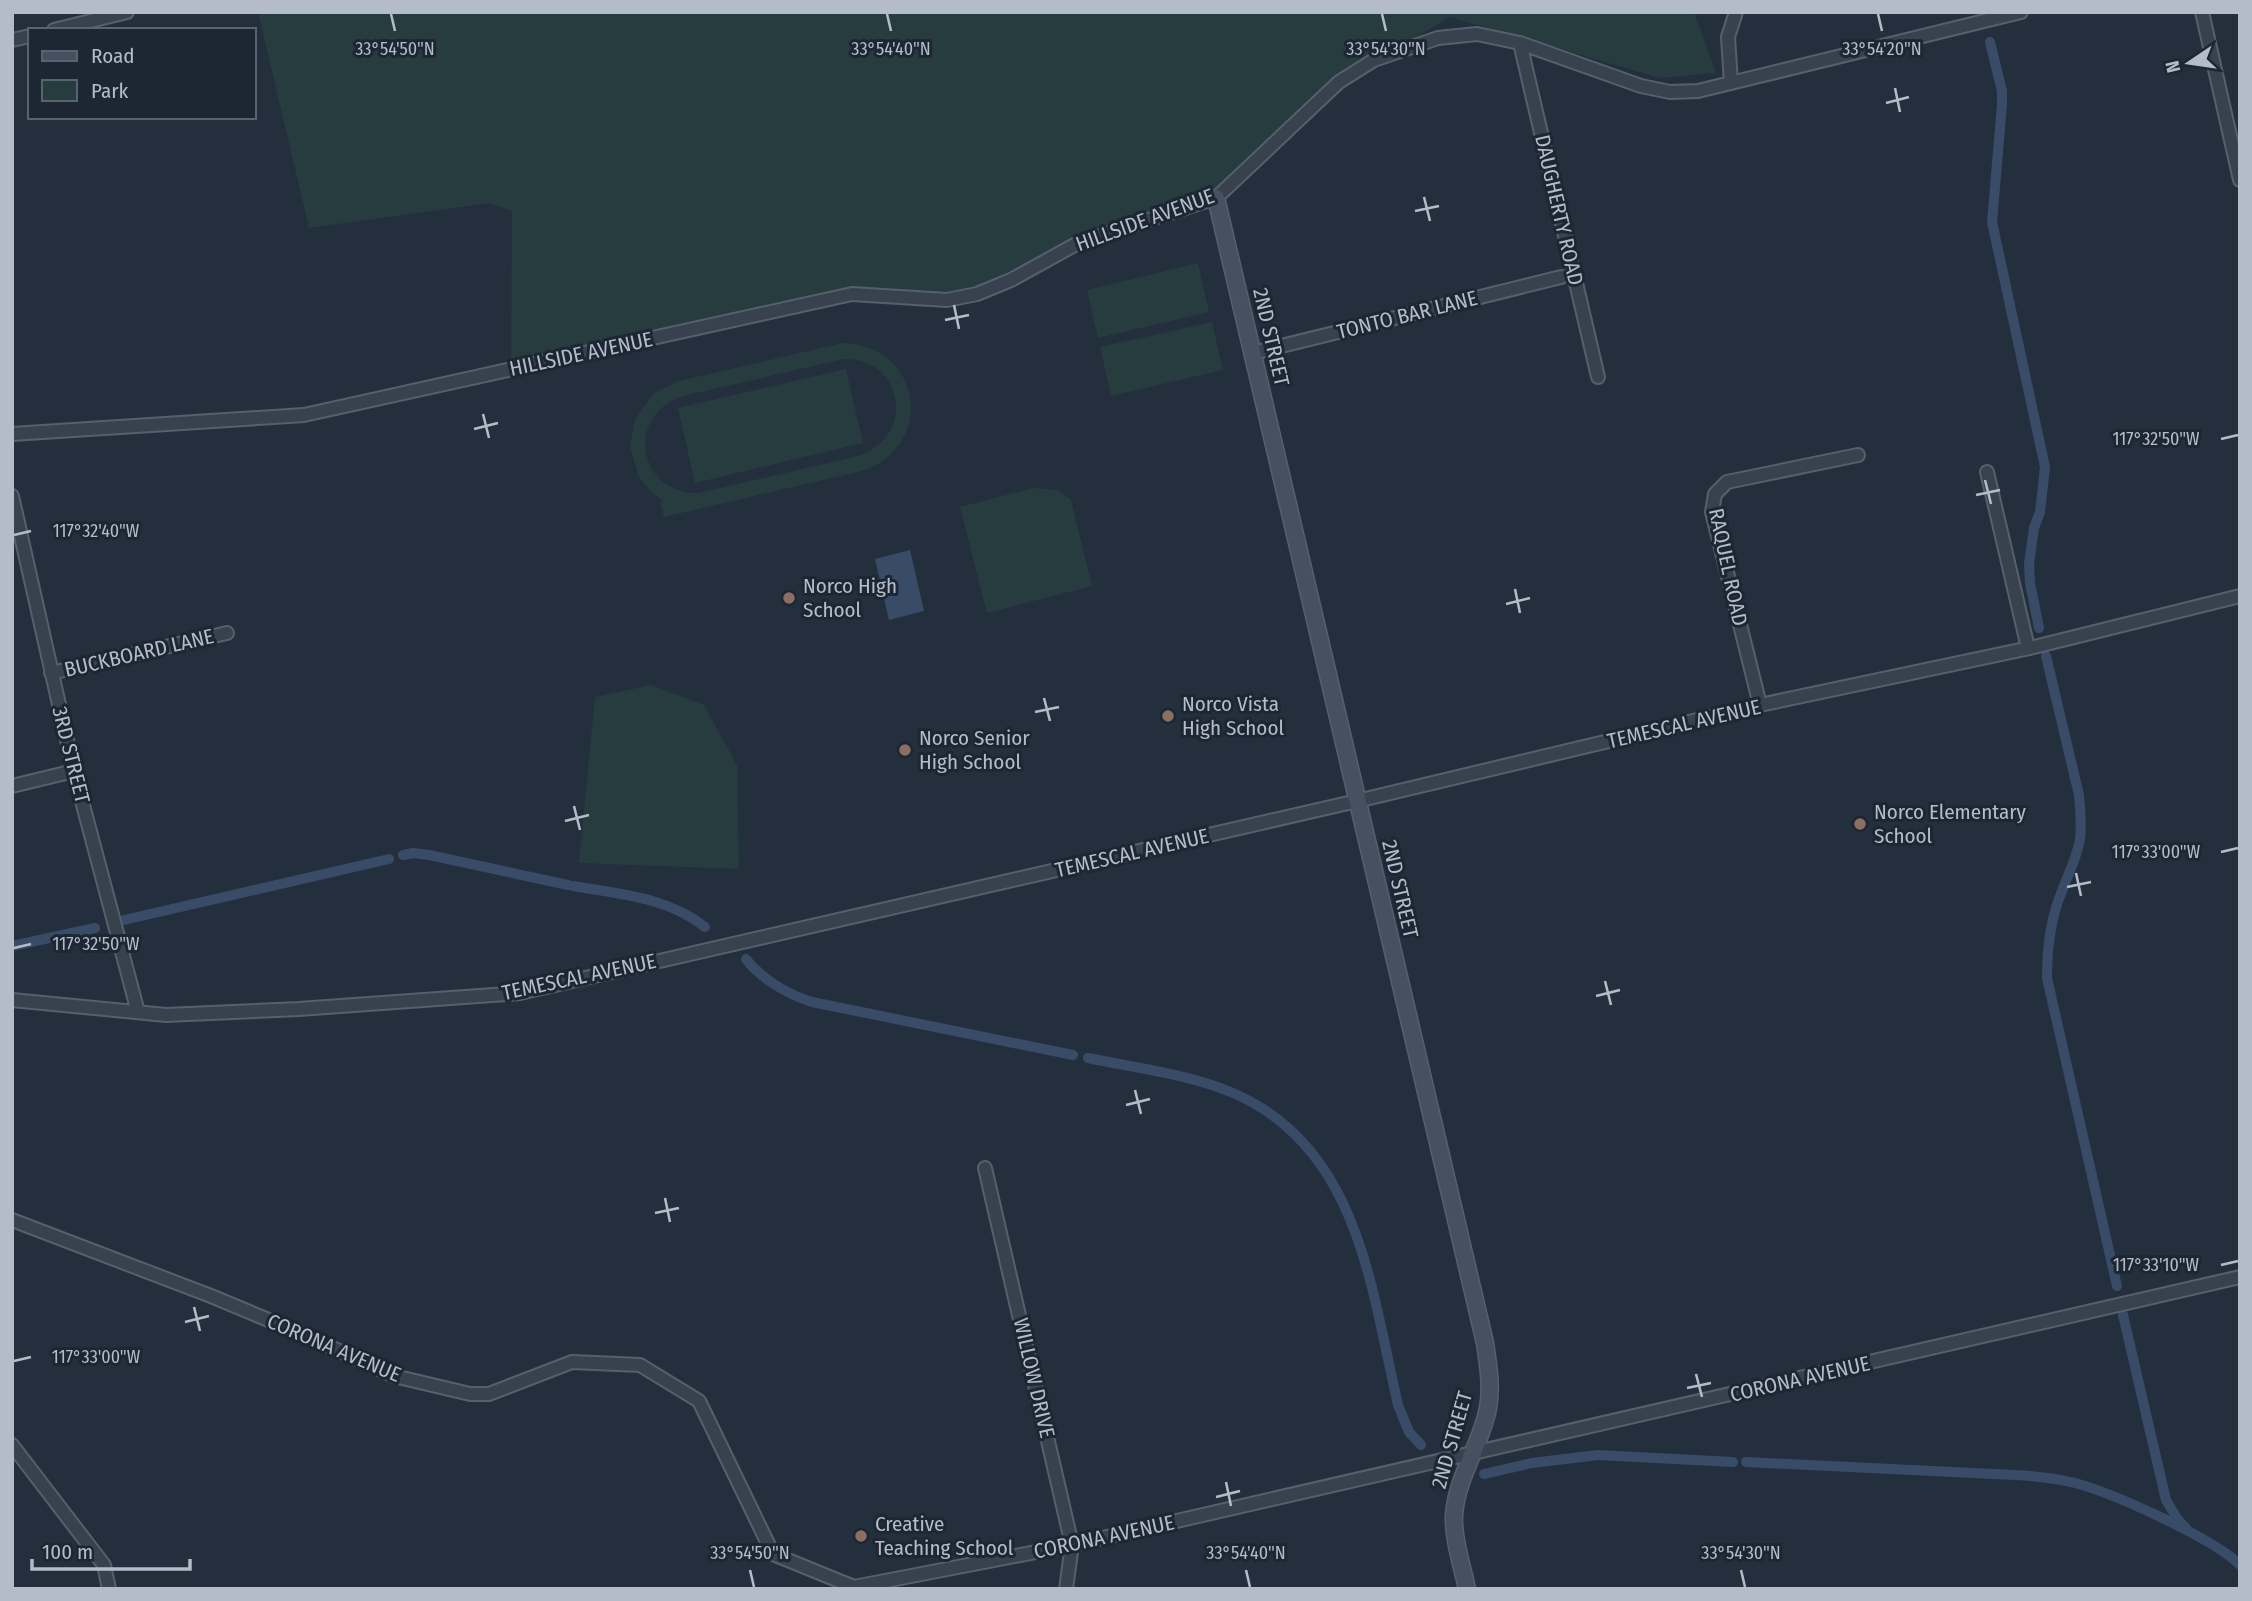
<svg xmlns="http://www.w3.org/2000/svg" width="2252" height="1601" font-family="'Fira Sans Condensed',sans-serif">
	<style>
		.green { fill: #263c3f; fill-rule: evenodd }
		.water { fill: #394c67 }
		.lines { fill: none; stroke-linecap: round; stroke-linejoin: round }
		.canal { stroke: #394c67; stroke-width: 10 }
		.street-casing { stroke: #565f6c; stroke-width: 16 }
		.secondary-casing { stroke: #565f6c; stroke-width: 19 }
		.street { stroke: #38414e; stroke-width: 12 }
		.secondary { stroke: #465061; stroke-width: 16 }
		.ticks { fill: none; stroke: #b4bcc9; stroke-width: 2.5 }
		.education-dot { fill: #8d6e63; stroke: #1d2633; stroke-width: 2.5 }
		.labels { text-anchor: middle; stroke-width: 6; stroke-linejoin: round; paint-order: stroke }
		.street-label { font-size: 21px; fill: #b4bcc9; stroke: #1d2633 }
		.poi-label { font-size: 21px; fill: #b4bcc9; stroke: #1d2633; text-anchor: start }
		.ticks-label { font-size: 18px; text-anchor: middle; fill: #b4bcc9; stroke: #1d2633; stroke-width: 6; stroke-linejoin: round; paint-order: stroke }
	</style>
	<rect width="100%" height="100%" fill="#242f3e"/>
	<!-- green -->
	<path class="green" d="M258,12H1694L1716,73L1660,78L1450,17L1339,82L1216,198L1078,243L977,294H852L511,370L512,211L489,203L309,228Z
		M1198,263L1209,312L1098,338L1087,290Z
		M1212,322L1223,370L1111,396L1100,347Z
		M842,343C922,344 937,446 862,471L664,517L660,502L664,501L652,493L639,477L630,448L635,419L653,394L679,381ZM844,359C905,359 916,437 858,456L698,493C637,493 625,415 683,396Z
		M846,369L863,443L695,483L678,408Z
		M1034,488L1057,490L1071,500L1092,586L987,613L960,507Z
		M651,685L704,705L737,765L739,869L579,863L595,697Z"/>
	<!-- water -->
	<path class="water" d="M910,550L924,611L889,620L875,559Z"/>
	<g class="lines">
		<!-- canal -->
		<path class="canal" d="M1990,42L2002,91V105L1992,222L2045,467L2040,512L2034,528L2029,564L2030,583L2039,628
			M2046,656L2079,795C2080,809 2082,825 2080,839C2077,858 2068,874 2062,891C2050,919 2047,948 2047,978L2117,1286
			M403,855L413,853L429,855L568,885
			M573,886C619,894 667,897 705,927
			M124,920L389,859
			M12,946L95,928
			M746,959C761,979 789,995 812,1002L1073,1055
			M1088,1058C1136,1068 1188,1074 1233,1093C1359,1147 1371,1289 1398,1405L1409,1432L1421,1445
			M2123,1315L2166,1500L2178,1520L2186,1528
			M1746,1462L2015,1475C2035,1476 2055,1478 2075,1483C2113,1493 2213,1538 2240,1565
			M1484,1474L1532,1463L1598,1455L1733,1462"/>
		<defs>
			<path id="street" d="M2202,12L2240,180
				M54,30L127,12
				M12,40L30,36
				M1520,43L1598,377
				M1731,83L1728,37L1736,12
				M1253,353L1561,277
				M12,434L304,415L852,294L947,300L977,294L1011,280L1078,243L1216,198L1339,82L1374,60L1438,38L1477,34L1520,43L1641,86L1670,92L1698,91L2021,12
				M1987,472L2028,648
				M12,496L74,771L138,1012
				M51,673L227,633
				M1760,705L1712,512L1715,494L1727,482L1858,455
				M12,786L74,771
				M12,1000L166,1015L299,1009L520,993L1357,801L1760,705L2034,647L2240,596
				M985,1168L1072,1545L1066,1589
				M12,1220L211,1296L302,1334L394,1376L470,1394H489L572,1362L640,1365L699,1401L773,1554L854,1587L1072,1545L2240,1277
				M12,1445L104,1565L109,1589"/>
			<path id="secondary" d="M1216,198L1485,1343C1488,1364 1492,1386 1488,1408C1481,1445 1457,1476 1454,1515C1453,1539 1462,1565 1467,1589"/>
		</defs>
		<!-- street casing -->
		<use href="#street" class="street-casing"/>
		<!-- secondary casing -->
		<use href="#secondary" class="secondary-casing"/>
		<!-- street -->
		<use href="#street" class="street"/>
		<!-- secondary -->
		<use href="#secondary" class="secondary"/>
	</g>
	<!-- ticks -->
	<path class="ticks" d="M391,14L395,31M887,14L891,31M1382,14L1386,31M1878,14L1882,31M1895,88L1900,112M1886,103L1909,97M1424,197L1430,221M1415,211L1439,206M954,305L959,329M945,320L969,315M483,414L489,438M474,429L498,423M2221,439L2238,435M1985,480L1991,504M1976,495L2000,490M14,535L31,531M1515,589L1520,613M1506,604L1530,598M1044,698L1050,721M1035,712L1059,707M574,806L580,830M565,821L589,815M2221,852L2238,848M2076,873L2081,896M2067,887L2091,882M14,948L31,944M1605,981L1611,1005M1596,996L1620,990M1135,1090L1141,1114M1126,1105L1150,1099M665,1198L670,1222M655,1213L679,1208M2221,1265L2238,1261M194,1307L200,1331M185,1322L209,1316M14,1361L31,1357M1696,1374L1702,1397M1687,1388L1711,1383M1226,1482L1231,1506M1216,1497L1240,1491M750,1570L754,1587M1246,1570L1250,1587M1741,1570L1745,1587"/>
	<!-- markers -->
	<g class="education-dot">
		<circle cx="789" cy="598" r="7"/>
		<circle cx="1168" cy="716" r="7"/>
		<circle cx="905" cy="750" r="7"/>
		<circle cx="1860" cy="824" r="7"/>
		<circle cx="861" cy="1536" r="7"/>
	</g>
	<g class="labels">
		<!-- street labels -->
		<g class="street-label">
			<text transform="translate(1559 210) rotate(77)" y="7">DAUGHERTY ROAD</text>
			<text transform="translate(1145 220) rotate(-20)" y="7">HILLSIDE AVENUE</text>
			<text transform="translate(1407 315) rotate(-14)" y="7">TONTO BAR LANE</text>
			<text transform="translate(1271 337) rotate(77)" y="7">2ND STREET</text>
			<text transform="translate(581 354) rotate(-12)" y="7">HILLSIDE AVENUE</text>
			<text transform="translate(1728 567) rotate(78)" y="7">RAQUEL ROAD</text>
			<text transform="translate(139 653) rotate(-13)" y="7">BUCKBOARD LANE</text>
			<text transform="translate(1684 724) rotate(-13)" y="7">TEMESCAL AVENUE</text>
			<text transform="translate(71 755) rotate(76)" y="7">3RD STREET</text>
			<text transform="translate(1132 853) rotate(-13)" y="7">TEMESCAL AVENUE</text>
			<text transform="translate(1400 889) rotate(77)" y="7">2ND STREET</text>
			<text transform="translate(579 977) rotate(-12)" y="7">TEMESCAL AVENUE</text>
			<text transform="translate(334 1348) rotate(23)" y="7">CORONA AVENUE</text>
			<text transform="translate(1034 1378) rotate(77)" y="7">WILLOW DRIVE</text>
			<text transform="translate(1800 1379) rotate(-13)" y="7">CORONA AVENUE</text>
			<text transform="translate(1452 1440) rotate(-74)" y="7">2ND STREET</text>
			<text transform="translate(1104 1537) rotate(-12)" y="7">CORONA AVENUE</text>
		</g>
		<!-- poi labels -->
		<g class="poi-label">
			<text x="803" y="593">Norco High<tspan x="803" dy="24">School</tspan></text>
			<text x="1182" y="711">Norco Vista<tspan x="1182" dy="24">High School</tspan></text>
			<text x="919" y="745">Norco Senior<tspan x="919" dy="24">High School</tspan></text>
			<text x="1874" y="819">Norco Elementary<tspan x="1874" dy="24">School</tspan></text>
			<text x="875" y="1531">Creative<tspan x="875" dy="24">Teaching School</tspan></text>
		</g>
	</g>
	<g class="ticks-label">
		<text x="395" y="55">33°54'50"N</text>
		<text x="891" y="55">33°54'40"N</text>
		<text x="1386" y="55">33°54'30"N</text>
		<text x="1882" y="55">33°54'20"N</text>
		<text x="2156" y="445">117°32'50"W</text>
		<text x="96" y="537">117°32'40"W</text>
		<text x="2156" y="858">117°33'00"W</text>
		<text x="96" y="950">117°32'50"W</text>
		<text x="2156" y="1271">117°33'10"W</text>
		<text x="96" y="1363">117°33'00"W</text>
		<text x="750" y="1559">33°54'50"N</text>
		<text x="1246" y="1559">33°54'40"N</text>
		<text x="1741" y="1559">33°54'30"N</text>
	</g>
	<!-- border -->
	<rect width="2252" height="1601" fill="none" stroke="#b4bcc9" stroke-width="28"/>
	<!-- legend -->
	<rect x="28" y="28" width="228" height="91" fill="#1d2633" stroke="#59626f" stroke-width="2"/>
	<rect x="42" y="51" width="35" height="10" fill="#465061" stroke="#59626f" stroke-width="2"/>
	<text x="91" y="63" font-size="21" fill="#b4bcc9">Road</text>
	<rect x="42" y="80" width="35" height="21" fill="#263c3f" stroke="#59626f" stroke-width="2"/>
	<text x="91" y="98" font-size="21" fill="#b4bcc9">Park</text>
	<!-- north arrow -->
	<g transform="translate(2189 63) rotate(257)" stroke="#1d2633" stroke-width="5" paint-order="stroke">
	<path d="M0-5L12 26L0 18L-12 26Z" fill="#b4bcc9"/>
	<text y="-10" font-size="19" font-weight="bold" text-anchor="middle" fill="#b4bcc9">N</text>
	</g>
	<!-- scale -->
	<path d="M32 1559v10h158v-10" fill="none" stroke="#b4bcc9" stroke-width="3.5"/>
	<text x="42" y="1559" font-size="21" fill="#b4bcc9" stroke="#1d2633" stroke-width="5" paint-order="stroke">100 m</text>
</svg>
